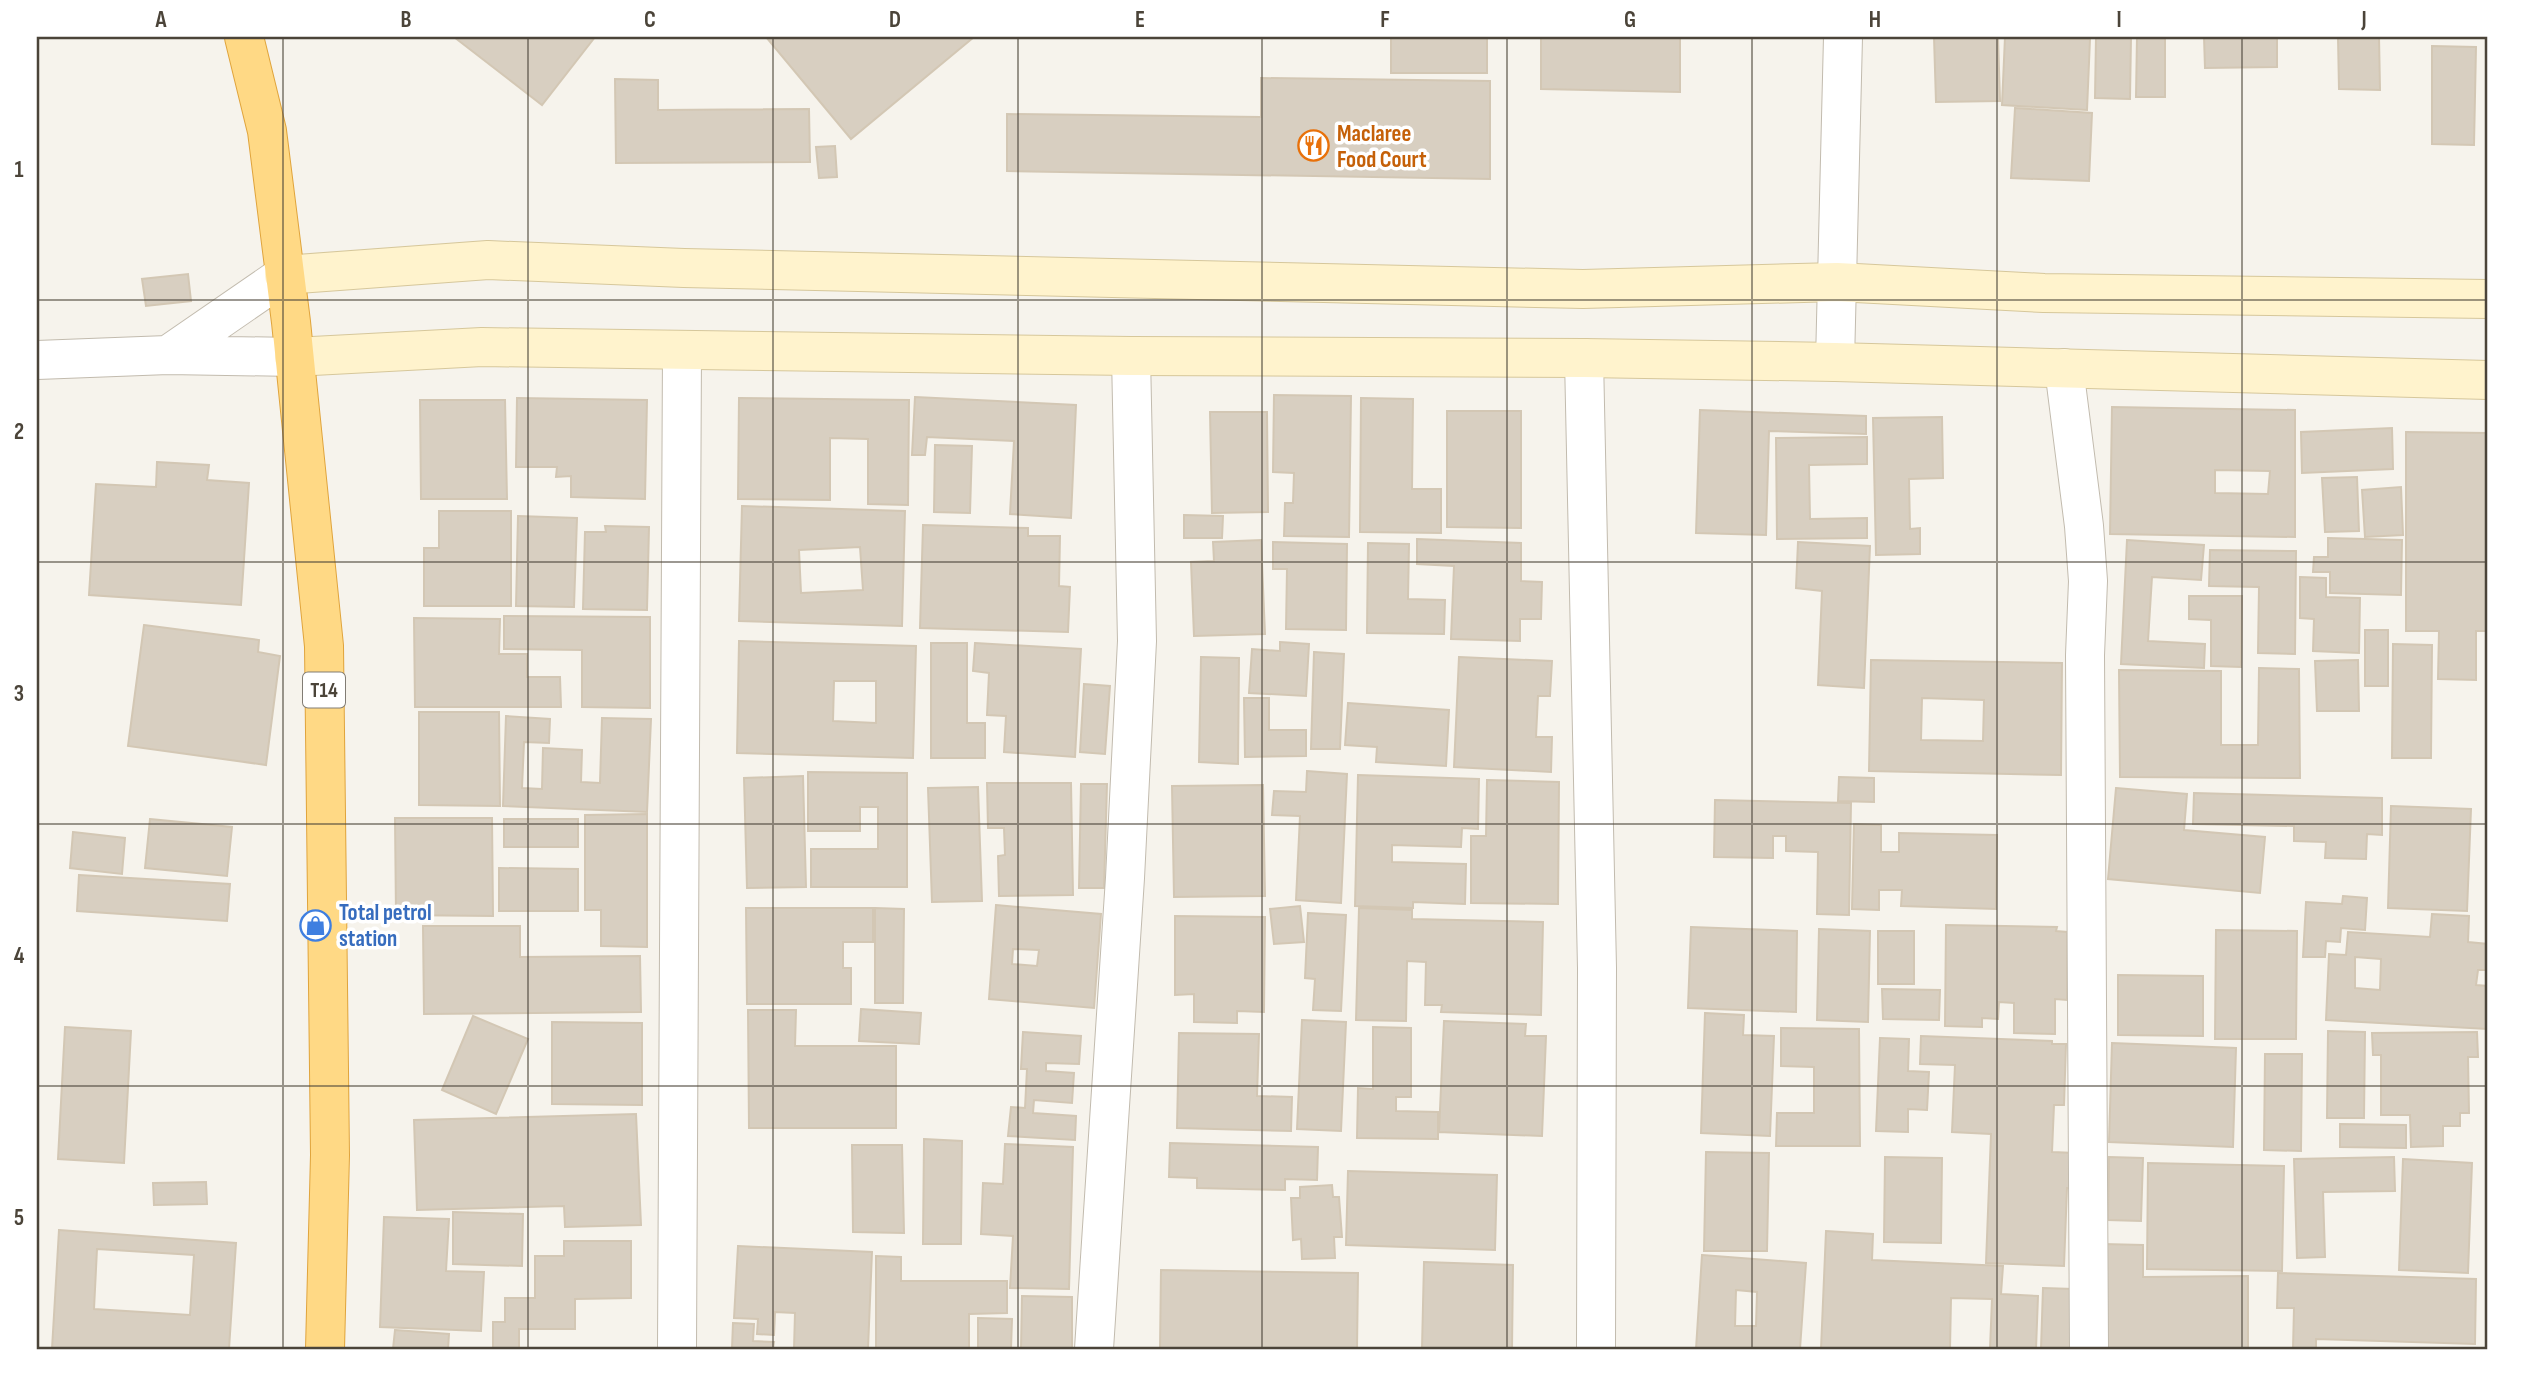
<svg xmlns="http://www.w3.org/2000/svg" width="2525" height="1386" font-family="'Sofia Sans Condensed',sans-serif">
	<style>
		.building { fill: #d8cfc1; stroke: #d3c7b4; stroke-width: 2; fill-rule: evenodd }
		.lines { fill: none; stroke-linecap: round; stroke-linejoin: round }
		.minor-casing { stroke: #c2bbae; stroke-width: 40 }
		.tertiary-casing { stroke: #c2bbae; stroke-width: 40 }
		.secondary-casing { stroke: #d6c79b; stroke-width: 40 }
		.trunk-casing { stroke: #e0a43c; stroke-width: 40 }
		.minor { stroke: #fff; stroke-width: 38 }
		.tertiary { stroke: #fff; stroke-width: 38 }
		.secondary { stroke: #fff3cd; stroke-width: 38 }
		.trunk { stroke: #ffd985; stroke-width: 38 }
		.grid { fill: none; stroke: #4b4439; stroke-width: 2; stroke-opacity: 0.55 }
		.labels { text-anchor: middle; stroke-width: 7; stroke-linejoin: round; paint-order: stroke }
		.shield { fill: #fff; stroke: #817c74; stroke-width: 2 }
		.shield-label { font-size: 21px; font-weight: bold; fill: #4b4439 }
		.food-label { font-size: 23px; font-weight: bold; fill: #c56008; stroke: #fff; text-anchor: start }
		.shop-label { font-size: 23px; font-weight: bold; fill: #366cbe; stroke: #fff; text-anchor: start }
		.neatline { fill: none; stroke: #4b4439; stroke-width: 2.5 }
		.grid-label { font-size: 23px; text-anchor: middle; font-weight: bold; fill: #4b4439 }
	</style>
	<rect width="100%" height="100%" fill="#f6f3ec"/>
	<!-- building -->
	<path class="building" d="M454,37H595L542,105Z
		M766,37H974L851,139Z
		M1391,37H1487V73H1391Z
		M1541,37H1680V92L1541,89Z
		M1934,37H1998L2000,101L1936,102Z
		M2005,37L2090,39L2087,110L2002,105Z
		M2096,37H2131L2130,99L2095,98Z
		M2137,37H2165V97H2136Z
		M2204,37H2277V67L2205,68Z
		M2338,37H2379L2380,90L2339,89Z
		M2432,46L2476,47L2474,145L2432,144Z
		M1261,78L1490,81V179L1007,171V114L1261,117Z
		M615,79L658,80V110L809,109L810,162L616,163Z
		M2015,108L2092,113L2089,181L2011,178Z
		M835,146L837,177L819,178L816,147Z
		M188,274L191,301L146,306L142,279Z
		M1274,395L1351,396L1349,537L1284,536L1285,503H1293L1294,473L1273,472Z
		M915,397L1076,405L1071,518L1010,514L1014,441L927,437L925,455H912Z
		M517,398L647,400L645,499L571,497V476L556,477L557,467H516Z
		M739,398L909,400L908,505L868,504V439L830,438V500L738,499Z
		M1361,398L1413,399L1412,489H1441V533L1360,532Z
		M420,400H505L507,499H421Z
		M2112,407L2295,410V537L2110,534ZM2215,470L2270,471L2268,494L2215,493Z
		M1700,410L1866,416V434L1769,431L1766,535L1696,533Z
		M1447,411H1521V528L1447,527Z
		M1210,412H1267L1268,512L1212,513Z
		M1942,417L1943,478L1909,479L1910,529L1920,528V554L1876,555L1873,418Z
		M2392,428L2393,469L2302,473L2301,432Z
		M2406,432L2488,433V631H2476V680L2438,679L2439,631H2406Z
		M1867,437V464L1809,465L1810,519L1867,518V538L1777,539L1776,438Z
		M935,445L972,446L970,513L934,512Z
		M157,462L209,465L207,480L249,483L241,605L89,595L96,484L156,487Z
		M2357,477L2359,531L2325,532L2322,478Z
		M2401,487L2403,535L2365,537L2362,490Z
		M742,506L905,511L902,626L739,621ZM860,547L863,590L801,593L799,550Z
		M439,511H511V606H424V548H439Z
		M1184,515L1223,516L1222,538H1184Z
		M518,516L577,518L574,607L516,606Z
		M923,525L1028,528V536H1060L1059,586L1070,587L1068,632L920,628Z
		M605,526L649,527L647,610L583,609L585,532H606Z
		M2328,538L2402,540L2401,595L2330,593V572H2313L2314,557H2328Z
		M1417,539L1521,543V581L1542,582L1541,619H1520V641L1451,639L1454,566L1417,564Z
		M1261,540L1265,634L1194,636L1191,562L1214,561L1213,542Z
		M2127,540L2204,545L2201,580L2152,577L2148,641L2205,644L2204,668L2121,664Z
		M1273,542L1347,544L1346,630L1286,629L1287,569H1273Z
		M1798,542L1870,546L1864,688L1818,685L1822,591L1796,588Z
		M1368,543L1409,544L1408,599L1445,600L1444,634L1367,633Z
		M2210,550L2296,551L2295,654L2258,653L2259,587L2209,586Z
		M2300,577L2326,578V597L2360,598L2359,653L2313,651L2314,619L2300,618Z
		M2189,596H2242L2241,667L2211,666V620L2189,619Z
		M504,616L650,617V708L582,707V650L504,649Z
		M414,618L500,619L499,654H527V677H560L561,707H415Z
		M144,625L259,640L258,652L280,656L266,765L128,746Z
		M2365,630H2388V686H2365Z
		M739,641L916,646L913,758L737,753ZM834,681H876V723L833,721Z
		M1280,642L1309,644L1306,696L1249,693L1252,649L1280,651Z
		M931,643H967V723H985V758H931Z
		M975,643L1081,649L1075,757L1004,752L1006,716L987,715L989,673L973,671Z
		M2393,644L2432,645L2431,758H2392Z
		M1314,652L1344,654L1340,749H1311Z
		M1201,657L1239,658L1238,764L1199,762Z
		M1459,657L1552,661L1550,696H1538L1536,737H1552L1551,772L1454,767Z
		M1871,660L2062,663L2061,775L1869,771ZM1922,698L1984,700L1983,741L1921,740Z
		M2358,660L2359,711H2317L2315,661Z
		M2259,668L2299,669L2300,778L2120,777L2119,670L2221,671V745H2258Z
		M1084,684L1110,686L1105,754L1080,752Z
		M1244,698H1269V730H1306V756L1245,757Z
		M1348,703L1449,710L1446,766L1376,762L1377,747L1345,745Z
		M419,712H499L500,806L419,805Z
		M506,716L550,719L549,743L524,742L522,788L542,789L543,748L582,750L581,782L600,783L602,718L651,719L647,812L503,806Z
		M1307,771L1347,774L1341,903L1296,900L1300,816L1272,815L1274,791L1306,792Z
		M808,772L907,773V887H811V849H878V807H860V831H808Z
		M1358,775L1479,779L1478,829L1462,828L1461,847L1392,845V862L1466,864L1465,904L1413,902V908L1355,906Z
		M803,776L806,887L747,888L744,778Z
		M1839,777L1874,778V802L1838,801Z
		M1487,780L1559,782L1558,904L1471,903V836H1486Z
		M987,783H1071L1073,895L999,896L998,856L1005,855L1004,828H988Z
		M1081,784H1107L1104,888H1079Z
		M1263,785L1265,896L1174,897L1172,786Z
		M978,787L982,901L932,902L928,788Z
		M2116,788L2187,794L2184,830L2265,837L2260,893L2108,879Z
		M2194,793L2382,798V835L2367,834L2366,859L2325,858L2326,842L2294,841V826L2193,824Z
		M1715,800L1851,803L1849,915L1817,914L1818,852L1786,851V836H1773V858L1714,857Z
		M2391,806L2471,809L2467,911L2388,908Z
		M647,814V947L601,946V910H585V815Z
		M395,818H492L493,916L396,915Z
		M150,819L232,827L227,876L145,868Z
		M504,819H578V847H504Z
		M1854,824L1881,825V852H1899V833L1997,835L1996,909L1901,906L1902,890H1879V910L1852,909Z
		M73,832L125,838L122,874L70,868Z
		M499,868L578,869V911H499Z
		M79,875L230,884L227,921L77,911Z
		M2343,896L2367,898L2365,930L2341,928L2340,942L2326,941L2325,957H2303L2306,902L2342,904Z
		M996,905L1101,914L1094,1008L989,999ZM1013,949L1039,950L1037,966L1012,964Z
		M1300,906L1304,942L1274,944L1270,909Z
		M746,908H873V942H843V968H851V1004H747Z
		M875,908L904,909L903,1003H875Z
		M1359,908L1412,910V919L1543,922L1541,1015L1441,1012L1442,1005H1425L1426,962L1407,961L1406,1021L1356,1020Z
		M1308,913L1346,915L1341,1011L1313,1010L1315,979L1305,978Z
		M2432,914L2469,916L2468,942L2488,944V970H2478L2476,985L2488,986L2487,1029L2326,1020L2329,954L2346,955L2348,932L2430,937ZM2355,957L2381,959L2380,990L2355,988Z
		M1175,916L1265,917L1264,1012L1237,1011V1023L1194,1022V994L1175,995Z
		M1946,925L2057,927L2056,931L2067,932V1000L2055,999V1034L2014,1033V1003L1999,1002L1998,1019L1982,1018V1027L1945,1026Z
		M423,926H520V957L640,956L641,1012L424,1014Z
		M1691,927L1797,931L1796,1012L1688,1008Z
		M1819,929L1870,931L1868,1022L1817,1020Z
		M2216,930L2297,931L2296,1039H2215Z
		M1878,931H1914V984H1878Z
		M2118,975L2203,976V1036L2118,1035Z
		M1882,989L1940,990L1939,1020L1883,1019Z
		M861,1009L921,1013L919,1044L859,1041Z
		M748,1010H796L795,1046H896V1128H749Z
		M1705,1013L1744,1015L1743,1035L1774,1036L1770,1136L1701,1133Z
		M473,1016L528,1039L496,1114L442,1090Z
		M1302,1020L1346,1022L1341,1131L1297,1129Z
		M1444,1021L1526,1024L1525,1036H1546L1542,1136L1439,1132Z
		M552,1022L642,1023V1105L552,1104Z
		M65,1027L131,1031L124,1163L58,1159Z
		M1373,1027L1411,1028V1097H1396V1111L1438,1112V1139L1357,1138L1358,1088L1373,1089Z
		M1781,1028L1859,1029L1860,1146H1776L1777,1113H1814V1067L1781,1066Z
		M2328,1031L2365,1032L2364,1118H2327Z
		M1023,1032L1081,1036L1079,1064L1046,1063V1071L1074,1073L1072,1103L1034,1100L1033,1113L1076,1116L1075,1140L1008,1136L1011,1107L1025,1108L1027,1069H1021Z
		M2477,1032L2478,1057H2468L2469,1113H2460V1126H2443V1146L2411,1147L2410,1115H2381V1055H2373L2372,1033Z
		M1179,1033L1259,1034L1257,1096L1292,1097L1291,1131L1177,1128Z
		M1921,1036L2052,1041V1044H2066L2064,1105H2054L2052,1152L2075,1153L2073,1188H2067L2064,1266L1986,1263L1991,1134L1952,1132L1955,1065L1920,1064Z
		M1880,1038L1909,1039L1908,1071L1929,1072L1927,1110L1908,1109V1132L1876,1131Z
		M2112,1043L2236,1048L2233,1147L2109,1142Z
		M2265,1054H2302L2301,1151L2264,1150Z
		M636,1114L641,1225L565,1227L564,1206L417,1210L414,1120Z
		M2340,1124L2406,1125V1148L2340,1147Z
		M924,1139L962,1141L961,1244H923Z
		M1170,1143L1318,1147L1317,1180L1285,1179V1190L1197,1188V1178L1169,1177Z
		M1005,1144L1073,1147L1069,1289L1010,1288L1013,1236L981,1234L983,1183L1003,1184Z
		M852,1145H902L904,1233L853,1232Z
		M1706,1152L1769,1153L1767,1251H1704Z
		M1885,1157L1942,1158L1941,1243L1884,1242Z
		M2109,1157L2143,1158L2141,1221L2108,1220Z
		M2394,1157L2395,1191L2323,1192L2325,1257L2297,1258L2294,1159Z
		M2403,1159L2472,1163L2468,1273L2399,1270Z
		M2148,1163L2284,1166L2282,1271L2147,1269Z
		M1348,1171L1497,1175L1495,1250L1346,1245Z
		M206,1182L207,1204L154,1205L153,1183Z
		M1332,1185L1333,1197H1339L1342,1237H1334L1335,1258L1302,1259L1301,1239L1293,1240L1291,1198H1300V1187Z
		M453,1212L523,1214L522,1266L453,1264Z
		M384,1217L449,1219L446,1271L484,1272L481,1331L380,1327Z
		M59,1230L236,1243L229,1349H52ZM97,1249L194,1255L190,1315L94,1309Z
		M1826,1231L1873,1234L1872,1260L2003,1266L2001,1294L2038,1296L2036,1349H1990L1992,1299L1951,1298L1950,1349H1821Z
		M564,1241H631V1298L575,1299V1329H519V1349H493V1322H505V1298H535V1256H564Z
		M2103,1244L2143,1245V1277L2248,1276V1349H2104Z
		M738,1246L872,1252L868,1349H794L795,1313L775,1312L774,1335L757,1334L758,1319L734,1318Z
		M1702,1255L1806,1263L1800,1349H1696ZM1736,1290L1757,1292L1756,1326H1735Z
		M876,1256L901,1257V1281H1007V1313L969,1314V1349H876Z
		M1424,1262L1513,1265L1512,1349H1422Z
		M1161,1270L1358,1273L1357,1349H1160Z
		M2278,1273L2476,1279L2475,1344L2316,1339V1349H2293L2294,1308H2277Z
		M2043,1288L2073,1289L2071,1349H2041Z
		M1022,1296L1072,1297V1349H1021Z
		M978,1318L1012,1319L1011,1349H978Z
		M733,1323L754,1324L753,1341L774,1342L773,1349H732Z
		M395,1330L449,1334L448,1349H393Z"/>
	<g class="lines">
		<defs>
			<path id="minor" d="M1584,358L1597,968L1596,1349
				M1835,362L1843,37
				M2064,368L2084,526L2088,581L2085,655L2089,1349
				M677,1349L682,351
				M1094,1349L1125,878L1137,641L1131,356"/>
			<path id="tertiary" d="M168,355L284,275
				M37,360L168,355L294,357"/>
			<path id="secondary" d="M284,275L488,260L684,268L1583,289L1837,282L2044,293L2488,299
				M294,357L482,347L1131,356L1584,358L1835,362L2488,380"/>
			<path id="trunk" d="M244,37L267,131L291,322L324,646L330,1155L325,1349"/>
		</defs>
		<!-- minor casing -->
		<use href="#minor" class="minor-casing"/>
		<!-- tertiary casing -->
		<use href="#tertiary" class="tertiary-casing"/>
		<!-- secondary casing -->
		<use href="#secondary" class="secondary-casing"/>
		<!-- trunk casing -->
		<use href="#trunk" class="trunk-casing"/>
		<!-- minor -->
		<use href="#minor" class="minor"/>
		<!-- tertiary -->
		<use href="#tertiary" class="tertiary"/>
		<!-- secondary -->
		<use href="#secondary" class="secondary"/>
		<!-- trunk -->
		<use href="#trunk" class="trunk"/>
	</g>
	<!-- grid -->
	<path class="grid" d="M283,37V1349M528,37V1349M773,37V1349M1018,37V1349M1262,37V1349M1507,37V1349M1752,37V1349M1997,37V1349M2242,37V1349M37,300H2488M37,562H2488M37,824H2488M37,1086H2488"/>
	<!-- icons -->
	<defs>
		<symbol id="restaurant-ring" viewBox="-11 -11 22 22"><circle r="9.5" fill="#fff" stroke="#e8710a" stroke-width="1.5"/><path d="M-5-6h1v4h1v-4h1v4h1v-4h1v5L-1.5 .5V6h-2V.5L-5-1ZM5-6V6H3V1.5H1.5Q1.5-4 5-6Z" fill="#e8710a"/></symbol>
		<symbol id="shop-ring" viewBox="-11 -11 22 22"><circle r="9.5" fill="#fff" stroke="#3f7fe0" stroke-width="1.5"/><path d="M-5-2.5h2.3a2.7 3.5 0 0 1 5.4 0H5L5.5 6h-11ZM-1.5-2.5h3a1.5 2.3 0 0 0-3 0Z" fill="#3f7fe0"/></symbol>
	</defs>
	<g fill-rule="evenodd">
		<use href="#restaurant-ring" x="1296" y="128" width="35" height="35"/>
		<use href="#shop-ring" x="298" y="908" width="35" height="35"/>
	</g>
	<g class="labels">
		<!-- shield labels -->
		<rect class="shield" x="303" y="672.5" width="42" height="35" rx="5"/>
		<g class="shield-label">
			<text x="324" y="697">T14</text>
		</g>
		<!-- food labels -->
		<g class="food-label">
			<text x="1337" y="141">Maclaree<tspan x="1337" dy="26">Food Court</tspan></text>
		</g>
		<!-- shop labels -->
		<g class="shop-label">
			<text x="339" y="920">Total petrol<tspan x="339" dy="26">station</tspan></text>
		</g>
	</g>
	<!-- border -->
	<rect width="2525" height="1386" fill="none" stroke="#ffffff" stroke-width="77"/>
	<rect x="38" y="38" width="2448" height="1310" class="neatline"/>
	<g class="grid-label">
		<text x="161" y="27">A</text>
		<text x="406" y="27">B</text>
		<text x="650" y="27">C</text>
		<text x="895" y="27">D</text>
		<text x="1140" y="27">E</text>
		<text x="1385" y="27">F</text>
		<text x="1630" y="27">G</text>
		<text x="1875" y="27">H</text>
		<text x="2119" y="27">I</text>
		<text x="2364" y="27">J</text>
		<text x="19" y="177">1</text>
		<text x="19" y="439">2</text>
		<text x="19" y="701">3</text>
		<text x="19" y="963">4</text>
		<text x="19" y="1225">5</text>
	</g>
</svg>
